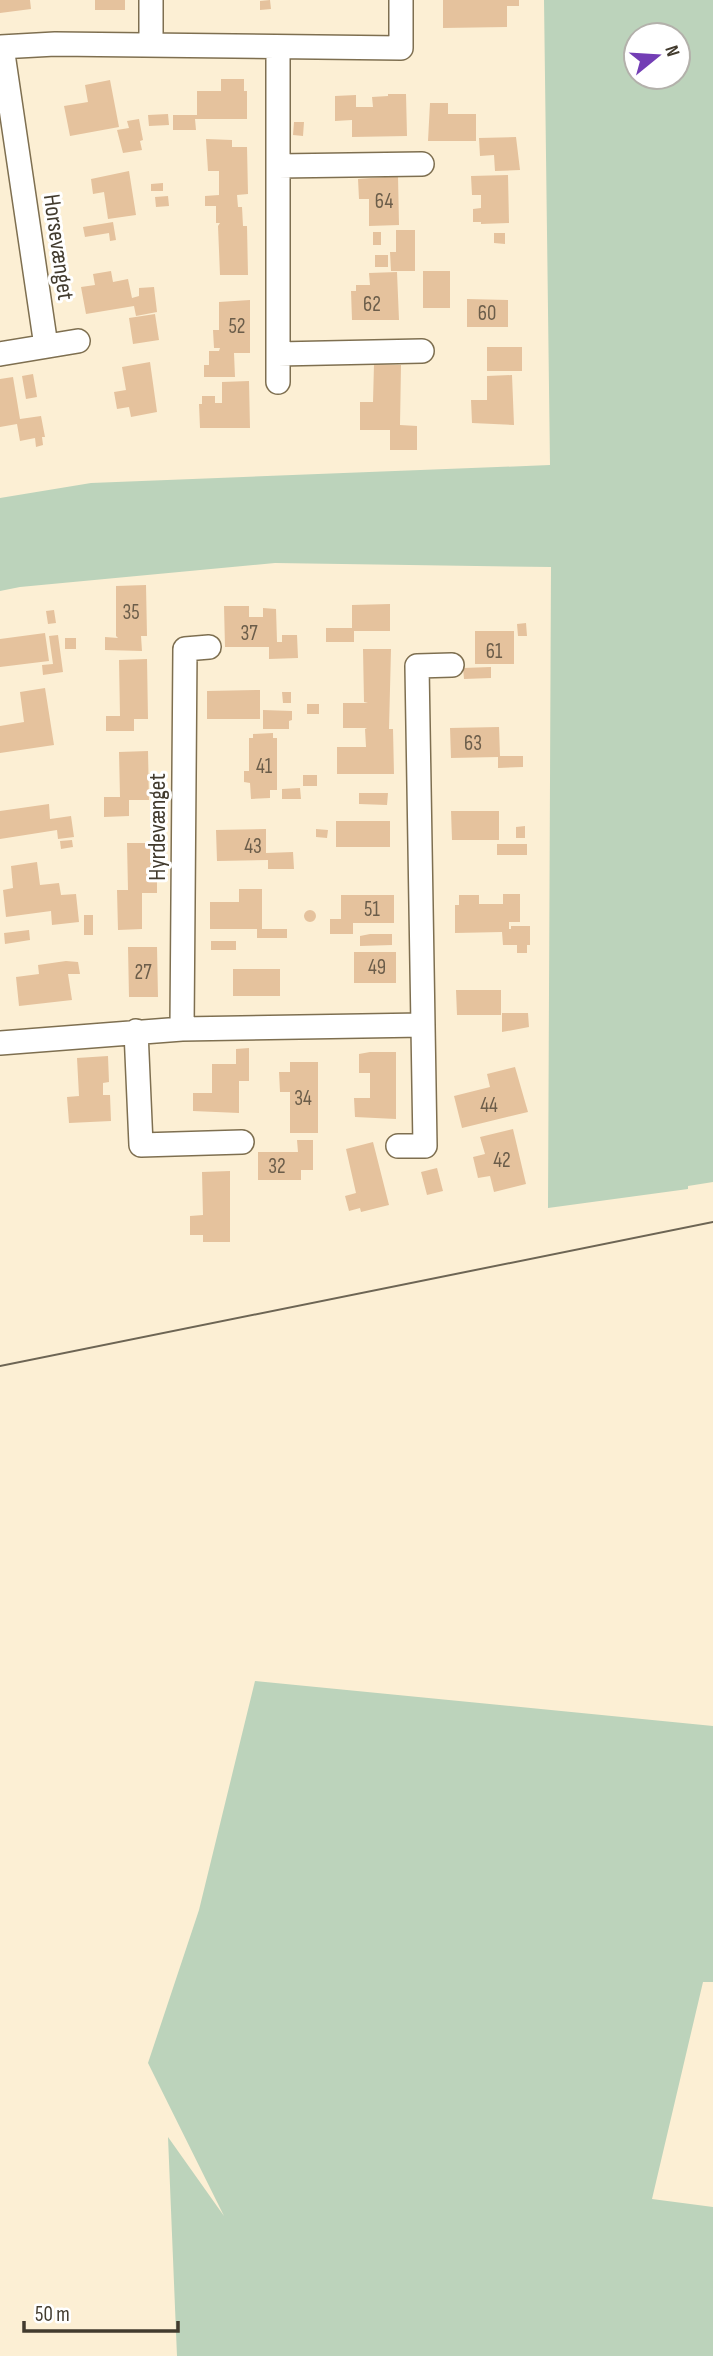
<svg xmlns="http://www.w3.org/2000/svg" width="713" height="2356" font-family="'Sofia Sans Condensed',sans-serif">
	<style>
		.green { fill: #bcd3bb; fill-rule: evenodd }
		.building { fill: #e5c29d }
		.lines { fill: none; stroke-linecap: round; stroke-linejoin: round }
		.minor-casing { stroke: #7e6f50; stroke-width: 26 }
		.minor { stroke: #fff; stroke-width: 23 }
		.tram { stroke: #6d6554; stroke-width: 2 }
		.labels { text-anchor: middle; stroke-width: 6; stroke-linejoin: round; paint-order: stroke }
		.number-label { font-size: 21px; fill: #6b5d4a }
		.street-label { font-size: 24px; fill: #423b2e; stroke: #fff }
	</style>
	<rect width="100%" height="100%" fill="#fcefd4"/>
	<!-- green -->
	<path class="green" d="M544,0H713V1182L688,1186V1189L548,1208L551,567L275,563L20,587L0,591V498L91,483L550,465ZM636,35H678V77H636Z
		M255,1681L713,1726V1982H703L652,2199L713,2207V2356H177L168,2137L224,2216L148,2063L199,1910Z"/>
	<!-- building -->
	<path class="building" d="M0,0H30L31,9L0,13Z
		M95,0H125V10H95Z
		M270,0L271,9L260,10V1Z
		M443,0H519V6H507V27L443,28Z
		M221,79H244V91H247V119H195L196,130H173V115H197V91H221Z
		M110,80L119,127L70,136L64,106L88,102L85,85Z
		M388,94H406L407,136L352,137V120L335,121V96L356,95V107H373L372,97L388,96Z
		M430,103H448V114H476V141H428Z
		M168,114L169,125L149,126L148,115Z
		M139,119L143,140L140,141L142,150L123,153L117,130L129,128L127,121Z
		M294,122H304L303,136L293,135Z
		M516,137L520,170L495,171L494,155L480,156L479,138Z
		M206,139L232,140V147H247L248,194L237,195L238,207H242L243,226H247L248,275H220L218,226L220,223H216V206H205V196L219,195V171H208Z
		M129,171L136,215L108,219L104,192L93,194L91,179Z
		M508,175L509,223L481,224V222H473V209L481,208V195H472L471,176Z
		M398,176L399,225L369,226V199H359L358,179Z
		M163,183V191H151V184Z
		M168,196L169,206L156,207L155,197Z
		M113,222L116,240L110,241L109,233L85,237L83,227Z
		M396,230H415V271H391L390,252H396Z
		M373,232H381V245H373Z
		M494,233H505V244L494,243Z
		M375,255H388V267H375Z
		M111,271L113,282L128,279L132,298L139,296V288L154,287L157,312L136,316L134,306L86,314L81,287L95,285L93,274Z
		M423,271H450V308H423Z
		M397,272L399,320H352L351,291H356V285H370L369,273Z
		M467,299L508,300V327H467Z
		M250,300V353H234L235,377H204V365H209V351H219L220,348H214L213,330H219V302Z
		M155,314L159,340L133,344L129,318Z
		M487,347H522V371H487Z
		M150,362L157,412L131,417L129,407L117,409L114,392L126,390L122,367Z
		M374,364L401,365L400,425L417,426V450H390V430H360V402H373Z
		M33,374L37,397L26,399L22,376Z
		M512,375L514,425L472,423L471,400H487V376Z
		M13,377L20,419L41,416L45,437H42L43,445L36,447L35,438L20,441L17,424L0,427V379Z
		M249,381L250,428H200L199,404H202V396H215V403H222V382Z
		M146,585L147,636H141L142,651L105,650V637L118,638L116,636V586Z
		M390,604V631H354V642H326V628H352V605Z
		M224,606H249V617H263V608L276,609L277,642H282V635H297L298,658L269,659V647H225Z
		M54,610L56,623L48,624L46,611Z
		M526,623L527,636H518L517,624Z
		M475,631H514V664H475Z
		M45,633L49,661L0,667V639Z
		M58,635L63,672L43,675L42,665L53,664L49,636Z
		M65,638H76V649H65Z
		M363,649H391L389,729H393L394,774H337V747H366L365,729L367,728H343V703H368L364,702Z
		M147,659L148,719H134V731H106V716H120L119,660Z
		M491,667V678L464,679L463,668Z
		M45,688L54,745L0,753V726L24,722L20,692Z
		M260,690V719H207V691Z
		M282,692H291V703H283Z
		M307,704H319V714H307Z
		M263,710L292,711V720L289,721V729H263Z
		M499,727L500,756H523V767L498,768V757L451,758L450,728Z
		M273,733V738H277V790H270V798L251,799L250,783L244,782V771H249V738H253V734Z
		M148,751L149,800H129V816L104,817V797H120L119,752Z
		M303,775H317V786H303Z
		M300,788L301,799H282V789Z
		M359,793H388L387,805L359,804Z
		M49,804L50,819L71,816L74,837L58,839L57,830L0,839V811Z
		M451,811H499V840H452Z
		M336,821H390V847H336Z
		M525,826V838H516V827Z
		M266,829V853L293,852L294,869H268V860L217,861L216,830Z
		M316,829L328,830L327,838L316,837Z
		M72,840L73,847L61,849L60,841Z
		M127,843H157V893H142V929L118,930L117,890H128Z
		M497,844H527V855H497Z
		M37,862L40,885L59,883L61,895L76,894L79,922L52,925L51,911L6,917L3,890L13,888L11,866Z
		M239,889H262V929H287V938H257V929H210V902H239Z
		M503,894H520V922H509V929H511V926H530V945H527V953H517V945H503L502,932L455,933V905H459V895H479V904H503Z
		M341,895H394V923H353V934H330V919H341Z
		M304 916a6 6 0 1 1 12 0a6 6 0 1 1-12 0Z
		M84,915H93V935H84Z
		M29,930L30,940L5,944L4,933Z
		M370,934H392V945L360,946V936Z
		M211,941H236V950H211Z
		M128,947H157L158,997H129Z
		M354,952H396V983H354Z
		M66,961L78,962L80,974H68L72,1000L19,1006L16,977L39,974L38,965Z
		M233,969H280V996H233Z
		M456,990H501V1015H457Z
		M502,1013H528L529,1027L502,1032Z
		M249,1048V1081H239V1113L193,1111V1093H212V1064H236V1049Z
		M370,1052H396V1119L355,1117L354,1098H370V1073H359V1054Z
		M108,1056L109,1082L103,1083V1095H110L111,1121L69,1123L67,1097L79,1096L77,1058Z
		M290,1062H318V1133H290V1092H280L279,1072H290Z
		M515,1067L528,1112L462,1128L454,1096L490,1087L487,1074Z
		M513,1129L526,1184L494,1192L490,1176L478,1178L473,1157L485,1154L480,1137Z
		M297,1140H313V1170H301V1180H258V1152H298Z
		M373,1142L389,1205L361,1212L360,1208L349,1211L345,1196L356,1193L346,1149Z
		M437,1168L443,1191L427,1195L421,1172Z
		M230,1171V1242H203V1235H190V1216L203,1215L202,1172Z"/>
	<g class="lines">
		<defs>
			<path id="minor" d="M151,0V45
				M0,47L55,44L401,48V0
				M2,47L46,346
				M278,166L422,164
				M0,354L78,341
				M278,354L422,351
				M278,382V47
				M182,1029L185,649L209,647
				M136,1031L141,1145L242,1142
				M0,1043L182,1029L423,1025
				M398,1146H425L417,666L452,665"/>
		</defs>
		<!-- minor casing -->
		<use href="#minor" class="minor-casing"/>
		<!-- minor -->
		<use href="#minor" class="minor"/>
		<!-- tram -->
		<path class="tram" d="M0,1366L713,1222"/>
	</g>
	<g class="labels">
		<!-- number labels -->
		<g class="number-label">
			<text x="384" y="208">64</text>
			<text x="372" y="311">62</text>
			<text x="487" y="320">60</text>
			<text x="237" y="333">52</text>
			<text x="131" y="619">35</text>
			<text x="249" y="640">37</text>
			<text x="494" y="658">61</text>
			<text x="473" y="750">63</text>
			<text x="264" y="773">41</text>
			<text x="253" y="853">43</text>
			<text x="372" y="916">51</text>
			<text x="377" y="974">49</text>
			<text x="143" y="979">27</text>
			<text x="303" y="1105">34</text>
			<text x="489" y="1112">44</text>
			<text x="502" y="1167">42</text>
			<text x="277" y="1173">32</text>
		</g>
		<!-- street labels -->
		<g class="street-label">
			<text transform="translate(59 247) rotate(82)" y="8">Horsevænget</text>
			<text transform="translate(157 827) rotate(-90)" y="8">Hyrdevænget</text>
		</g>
	</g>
	<!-- north arrow -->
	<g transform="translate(657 56) rotate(72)"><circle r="33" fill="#ffffff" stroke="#b3b1ab" stroke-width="2"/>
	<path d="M0-5L12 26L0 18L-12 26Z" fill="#733eb5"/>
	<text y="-10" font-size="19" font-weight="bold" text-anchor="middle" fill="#423b2e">N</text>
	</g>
	<!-- scale -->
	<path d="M24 2321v10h154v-10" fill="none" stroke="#423b2e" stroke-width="3.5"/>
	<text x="35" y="2321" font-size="21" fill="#423b2e" stroke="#ffffff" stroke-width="5" paint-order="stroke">50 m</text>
</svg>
